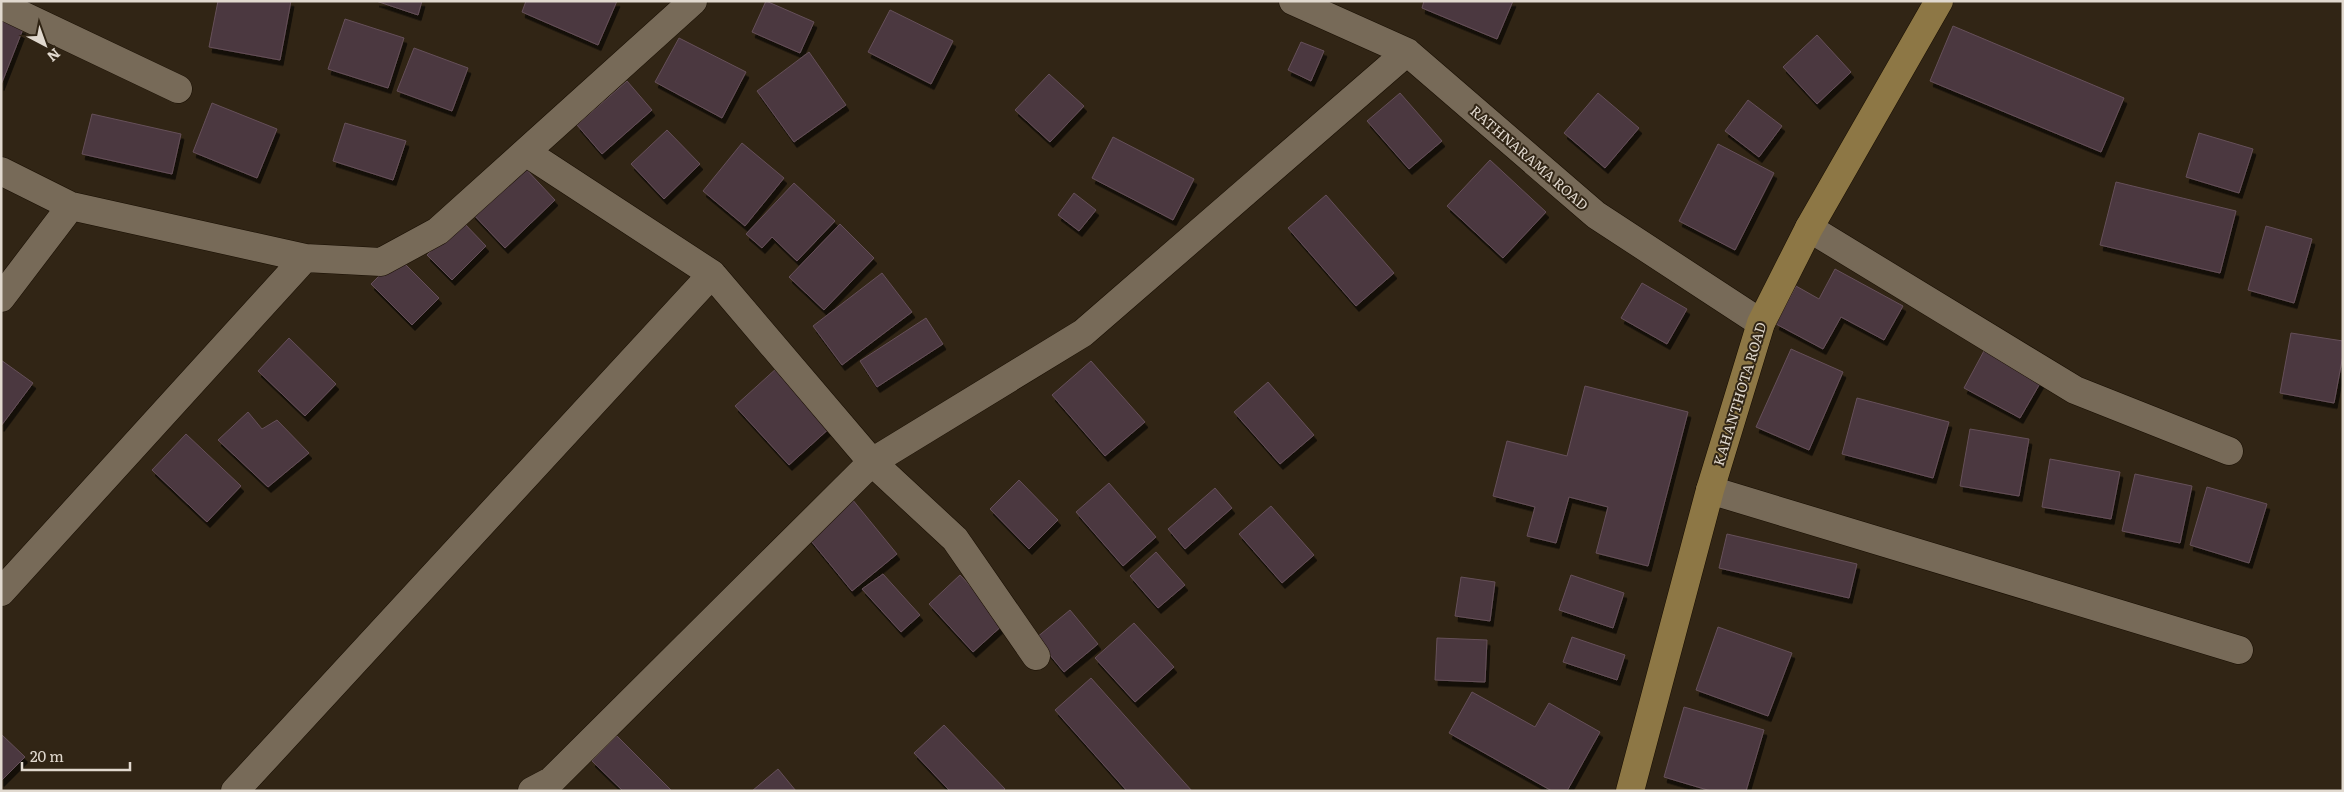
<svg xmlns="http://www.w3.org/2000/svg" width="2344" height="792" font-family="Literata,serif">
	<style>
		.building { fill: #4c3740; stroke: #655059; filter: url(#shadow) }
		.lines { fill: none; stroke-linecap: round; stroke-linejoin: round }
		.minor-casing { stroke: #180e02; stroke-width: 29 }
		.major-casing { stroke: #180e02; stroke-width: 29 }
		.minor { stroke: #776a58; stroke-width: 28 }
		.major { stroke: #8d7745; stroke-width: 28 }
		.labels { text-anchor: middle; stroke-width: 4; stroke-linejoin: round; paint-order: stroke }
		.street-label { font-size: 14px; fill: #e1d9cf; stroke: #312515 }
	</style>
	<defs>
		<filter id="shadow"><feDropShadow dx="3" dy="5.5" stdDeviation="0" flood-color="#0009"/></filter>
	</defs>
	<rect width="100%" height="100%" fill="#312515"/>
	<!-- building -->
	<path class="building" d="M218,1H291L280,60L209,47Z
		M376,1H422L418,15Z
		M526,1H617L598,45L522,12Z
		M766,1L814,22L800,53L752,32Z
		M1424,1H1513L1497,39L1422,8Z
		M890,10L953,41L931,84L868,52Z
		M345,19L404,38L388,88L328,69Z
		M1,21L23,29L1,85Z
		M1953,26L2124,98L2101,152L1930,81Z
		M1817,35L1851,72L1817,104L1783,67Z
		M679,38L746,72L722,118L655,82Z
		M1301,42L1324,51L1311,81L1288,70Z
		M414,48L468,68L452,111L397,91Z
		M809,52L846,105L794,142L757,91Z
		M1049,74L1084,106L1050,142L1015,110Z
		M627,81L652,110L602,154L577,125Z
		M1400,93L1442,141L1409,169L1367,121Z
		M1598,93L1639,128L1605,168L1564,133Z
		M1748,100L1782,126L1759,157L1725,131Z
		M212,103L277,129L257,178L193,152Z
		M92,114L181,134L172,174L82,154Z
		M345,123L406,141L393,180L333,161Z
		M667,130L700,164L664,199L631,164Z
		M2199,133L2253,149L2239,193L2186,177Z
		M1113,137L1194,179L1173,220L1092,178Z
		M742,143L784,178L745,226L703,191Z
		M1718,144L1774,173L1735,250L1679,221Z
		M1490,160L1546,212L1503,258L1447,206Z
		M523,166L555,200L505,248L472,213Z
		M2116,182L2236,211L2220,273L2100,245Z
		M794,183L835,221L797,261L772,237L762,248L746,234Z
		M1074,193L1096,210L1079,231L1058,215Z
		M1326,195L1394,273L1356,306L1288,228Z
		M462,221L486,246L452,280L427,255Z
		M840,224L874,258L824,310L789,277Z
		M2266,226L2312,239L2294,303L2248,290Z
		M398,257L439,298L412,325L371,284Z
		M1835,269L1903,306L1884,340L1841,317L1823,349L1776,324L1796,286L1819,299Z
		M882,273L912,312L842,365L813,326Z
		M1642,283L1687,309L1667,344L1621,318Z
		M926,318L943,344L877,387L860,361Z
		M2291,333L2343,341V355L2334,403L2280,393Z
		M289,338L336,384L305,416L258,371Z
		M1791,349L1843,372L1809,450L1756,427Z
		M1985,349L2042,380L2020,418L1964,388Z
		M1,360L33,383L1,426Z
		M1091,361L1145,422L1105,456L1052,395Z
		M778,367L832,426L789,465L735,406Z
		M1268,382L1314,435L1280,464L1234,412Z
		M1585,386L1688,412L1648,566L1596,553L1608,507L1569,497L1556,543L1527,536L1535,507L1493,496L1507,441L1567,456Z
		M1857,398L1949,422L1933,478L1842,454Z
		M248,412L262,429L277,420L309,453L268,487L218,440Z
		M1970,429L2029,439L2019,496L1960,486Z
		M186,434L241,486L207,522L152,470Z
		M2050,459L2120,472L2111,519L2042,507Z
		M2135,474L2192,486L2180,543L2122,531Z
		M1019,480L1058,520L1029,549L990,509Z
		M1109,483L1156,537L1123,566L1076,512Z
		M2207,487L2267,504L2249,563L2190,545Z
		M1215,488L1232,508L1185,549L1168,529Z
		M852,499L897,554L852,591L807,536Z
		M1271,506L1314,555L1282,583L1239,534Z
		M1727,534L1857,564L1849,598L1719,568Z
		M1156,552L1185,585L1158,608L1130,576Z
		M883,574L920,615L901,632L862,589Z
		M960,575L1005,623L973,652L929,604Z
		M1571,575L1624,593L1613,628L1559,610Z
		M1461,577L1495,582L1490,621L1455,616Z
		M1070,610L1098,644L1064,672L1036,638Z
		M1134,623L1174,667L1135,702L1095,658Z
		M1718,627L1792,653L1768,716L1696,690Z
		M1572,637L1625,655L1617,680L1563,662Z
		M1437,638L1487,640L1485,682L1435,680Z
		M1091,678L1192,791H1127L1055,710Z
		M1472,692L1535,727L1549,703L1600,732L1567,791H1552L1449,733Z
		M1684,707L1764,730L1746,791H1711L1664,777Z
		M944,725L1005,789L1003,791H950L914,753Z
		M1,734L25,757L1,781Z
		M617,736L672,791H623L592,761Z
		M778,769L796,791H752Z"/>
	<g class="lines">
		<defs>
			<path id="minor" d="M1293,1L1407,52L1596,215L1761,323
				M1,5L178,89
				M527,153L712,274L872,462L955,539L1036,656
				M1,171L71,206L305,258L381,262L438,231L693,1
				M1809,228L2075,390L2229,451
				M1,298L71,206
				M1710,490L2239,650
				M1,592L305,258
				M235,791L712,274
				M532,791L551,781L872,462L1083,333L1407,52"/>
			<path id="major" d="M1630,791L1710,490L1761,323L1809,228L1939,1"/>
		</defs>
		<!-- minor casing -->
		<use href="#minor" class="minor-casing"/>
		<!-- major casing -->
		<use href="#major" class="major-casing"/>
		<!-- minor -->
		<use href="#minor" class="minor"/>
		<!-- major -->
		<use href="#major" class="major"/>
	</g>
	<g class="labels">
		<!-- street labels -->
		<g class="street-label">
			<text transform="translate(1529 158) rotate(41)" y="5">RATHNARAMA ROAD</text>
			<text transform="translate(1740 394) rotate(-73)" y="5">KAHANTHOTA ROAD</text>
		</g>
	</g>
	<!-- border -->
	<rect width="2344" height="792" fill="none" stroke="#e1d9cf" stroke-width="5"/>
	<!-- north arrow -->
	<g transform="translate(45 45) rotate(139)" stroke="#312515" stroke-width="4" paint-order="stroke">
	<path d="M0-4L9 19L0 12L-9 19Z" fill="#e1d9cf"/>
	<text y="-8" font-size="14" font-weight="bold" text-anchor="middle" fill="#e1d9cf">N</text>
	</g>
	<!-- scale -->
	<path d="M22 762v8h108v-8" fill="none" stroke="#e1d9cf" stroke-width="2.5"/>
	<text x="30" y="762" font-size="15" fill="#e1d9cf" stroke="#312515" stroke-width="4" paint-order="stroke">20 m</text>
</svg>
